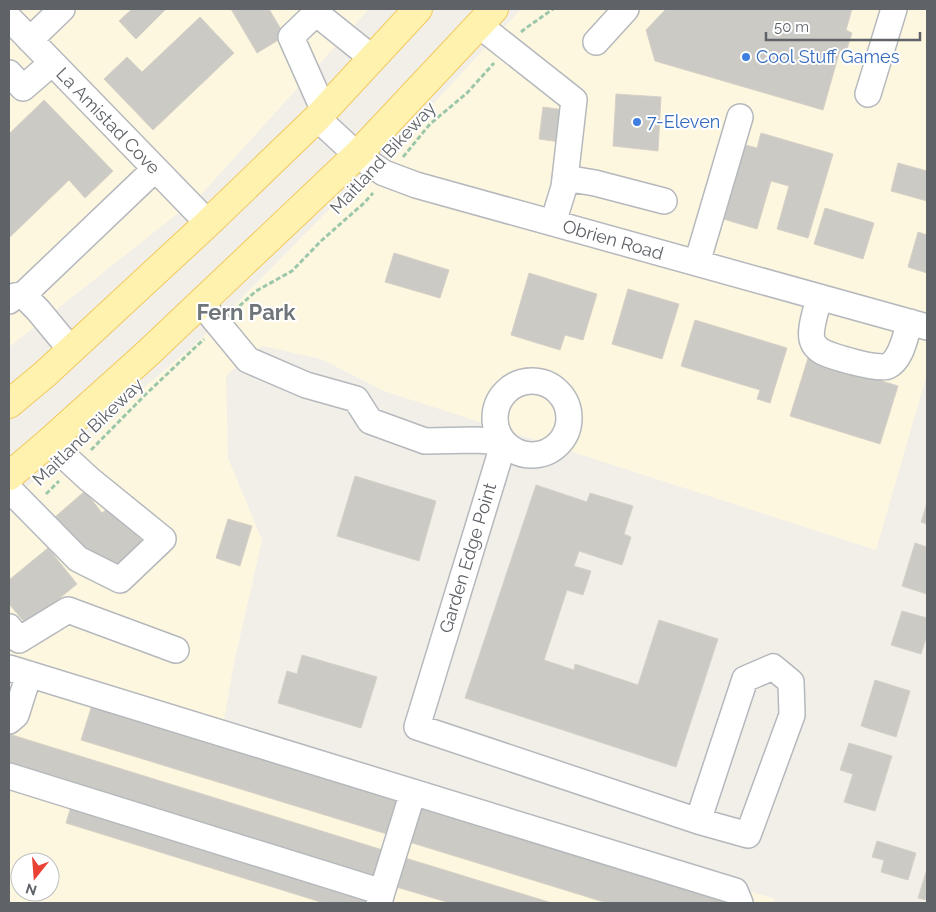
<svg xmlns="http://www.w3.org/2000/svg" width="936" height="912" font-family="Raleway,sans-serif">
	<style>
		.commercial { fill: #fef7e0; fill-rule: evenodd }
		.building { fill: #cccac5; stroke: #d6d1c6 }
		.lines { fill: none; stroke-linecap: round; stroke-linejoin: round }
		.minor-casing { stroke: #b5b8bc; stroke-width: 28 }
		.major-casing { stroke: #f2c960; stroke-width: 30 }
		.path { stroke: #9cc7a9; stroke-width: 3; stroke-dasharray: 5 2.5; stroke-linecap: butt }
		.minor { stroke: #fff; stroke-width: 25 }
		.major { stroke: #fff2af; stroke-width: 28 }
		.shop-dot { fill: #3f7fe0; stroke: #fff; stroke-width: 2 }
		.labels { text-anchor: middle; stroke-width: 4; stroke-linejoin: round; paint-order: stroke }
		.shop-label { font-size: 18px; fill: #366cbe; stroke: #fff; text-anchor: start }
		.street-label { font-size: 18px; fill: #5f6368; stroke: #fff }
		.district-label { font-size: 22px; font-weight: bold; fill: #70757a; stroke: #fff }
	</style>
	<rect width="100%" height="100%" fill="#f1efe8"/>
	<!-- commercial -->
	<path class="commercial" d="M15,9H369L199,197Z
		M521,9H927V315L420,174L390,162L381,157L435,102Z
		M9,35L181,211L9,347Z
		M364,174L413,197L927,339V374L876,550L384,391L321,359L262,346L256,351L225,315Z
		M209,331L237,366L226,376L228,458L262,540L234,663L222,731L775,899L774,903H9V502L194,345ZM20,862H50V892H20Z"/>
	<!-- building -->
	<path class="building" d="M132,9H166L136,39L119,21Z
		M231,9H269L285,36L257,53Z
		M666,9H852L846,30L852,33L846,52L840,50L823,110L655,61L646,30Z
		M200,17L234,53L153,130L104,79L127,57L142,72Z
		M616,94L661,97L658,151L613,146Z
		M44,100L113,171L85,198L69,180L9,238V134Z
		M543,107L564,110L560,142L539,139Z
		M761,133L833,154L808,238L777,229L789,186L771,181L757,229L720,218L742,144L757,148Z
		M898,163L927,171V201L891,191Z
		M825,208L874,223L863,259L814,244Z
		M918,232L927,235V273L908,267Z
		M394,253L449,270L440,298L385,282Z
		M529,273L597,294L583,340L565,335L560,350L511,335Z
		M628,289L679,304L662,359L612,344Z
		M695,320L787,348L770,403L757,399L760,390L681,366Z
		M808,358L898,386L880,444L790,416Z
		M355,476L436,501L419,561L337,536Z
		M536,485L587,502L590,493L633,506L624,534L631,537L622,565L579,551L574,566L591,571L583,595L567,590L544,660L574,670L575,664L638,685L659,620L718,639L676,767L465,698Z
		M85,491L102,513L111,506L144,543L113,569L84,554L55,517Z
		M927,503V524L921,522Z
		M228,519L252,526L240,566L216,558Z
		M915,543L927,547V594L902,586Z
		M48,548L77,584L27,625L9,604V580Z
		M902,611L927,618V635L921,654L891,645Z
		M302,655L377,677L361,728L278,703L287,671L297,674Z
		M875,680L910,691L896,737L861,726Z
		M93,702L402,796L390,835L81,740Z
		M9,734L386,851L377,880L9,766Z
		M849,743L892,756L875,811L844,802L853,774L840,770Z
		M419,802L732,899L731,903H607L406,841Z
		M72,803L371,896L369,903H324L66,823Z
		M877,841L916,853L908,880L881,872L884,860L872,857Z
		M402,857L552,903H450L393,886Z
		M927,869V900L918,898Z"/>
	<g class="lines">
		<defs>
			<path id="minor" d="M319,9L316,13L372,58
				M316,13L291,37L324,111
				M9,18L208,223
				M479,25L574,100L564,187L553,223
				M30,40L62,9
				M596,42L626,9
				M9,73L23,88L52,63
				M868,94L894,9
				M317,118L357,155L384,173L416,185L927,327
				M565,178L595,183L664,201
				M697,263L740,117
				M23,295L155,169
				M819,297C817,308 808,332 813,342C814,345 818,349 821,351C830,356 879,371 888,366C902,359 905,336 910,322
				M9,301L15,296L23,295L38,310L71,350
				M201,303L248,360L306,385L356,399L370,421L425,441L476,440L504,442L417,727L698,821L748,835L792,715L791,682L773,667L745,679L698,821
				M495 418a37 37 0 1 1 74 0a37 37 0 1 1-74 0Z
				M9,489L78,559L120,580L163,539L89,479L49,442
				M9,627L19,640L68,610L176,650
				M9,668L735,891L740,903
				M9,721L16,715L29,674
				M9,776L382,892L379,903
				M382,892L413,792"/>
			<path id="major" d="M9,404L45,374L208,223L317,118L418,9
				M9,476L49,442L148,353L357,155L494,9"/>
		</defs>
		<!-- minor casing -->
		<use href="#minor" class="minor-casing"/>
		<!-- major casing -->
		<use href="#major" class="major-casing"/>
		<!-- path -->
		<path class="path" d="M521,32L526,28L553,9
			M403,157L430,124L467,93L494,63
			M234,311L256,291L292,271L321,241L364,203L373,193
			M91,450L145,395L204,339
			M46,494L59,481"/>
		<!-- minor -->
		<use href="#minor" class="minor"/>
		<!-- major -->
		<use href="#major" class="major"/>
	</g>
	<!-- markers -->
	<g class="shop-dot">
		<circle cx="746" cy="57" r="5"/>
		<circle cx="637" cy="122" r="5"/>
	</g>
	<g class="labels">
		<!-- shop labels -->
		<g class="shop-label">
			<text x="756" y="63">Cool Stuff Games</text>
			<text x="647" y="128">7-Eleven</text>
		</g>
		<!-- street labels -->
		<g class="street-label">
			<text transform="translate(108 121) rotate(46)" y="6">La Amistad Cove</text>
			<text transform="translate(383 158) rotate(-47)" y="6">Maitland Bikeway</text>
			<text transform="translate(613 240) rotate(16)" y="6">Obrien Road</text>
			<text transform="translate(88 432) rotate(-44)" y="6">Maitland Bikeway</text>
			<text transform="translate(468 558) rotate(-73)" y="6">Garden Edge Point</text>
		</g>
		<!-- district labels -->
		<g class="district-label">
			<text x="246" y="320">Fern Park</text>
		</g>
	</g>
	<!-- border -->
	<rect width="936" height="912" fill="none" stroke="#5f6368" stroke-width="20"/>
	<!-- north arrow -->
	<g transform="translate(35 877) rotate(197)"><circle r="24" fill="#ffffff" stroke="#bfc1c3"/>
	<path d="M0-4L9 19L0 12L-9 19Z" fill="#ea4335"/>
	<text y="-8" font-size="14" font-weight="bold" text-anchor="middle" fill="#5f6368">N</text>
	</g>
	<!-- scale -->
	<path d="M766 32v8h154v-8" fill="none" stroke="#5f6368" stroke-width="2.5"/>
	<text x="774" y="32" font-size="15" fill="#5f6368" stroke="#ffffff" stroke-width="4" paint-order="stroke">50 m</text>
</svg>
